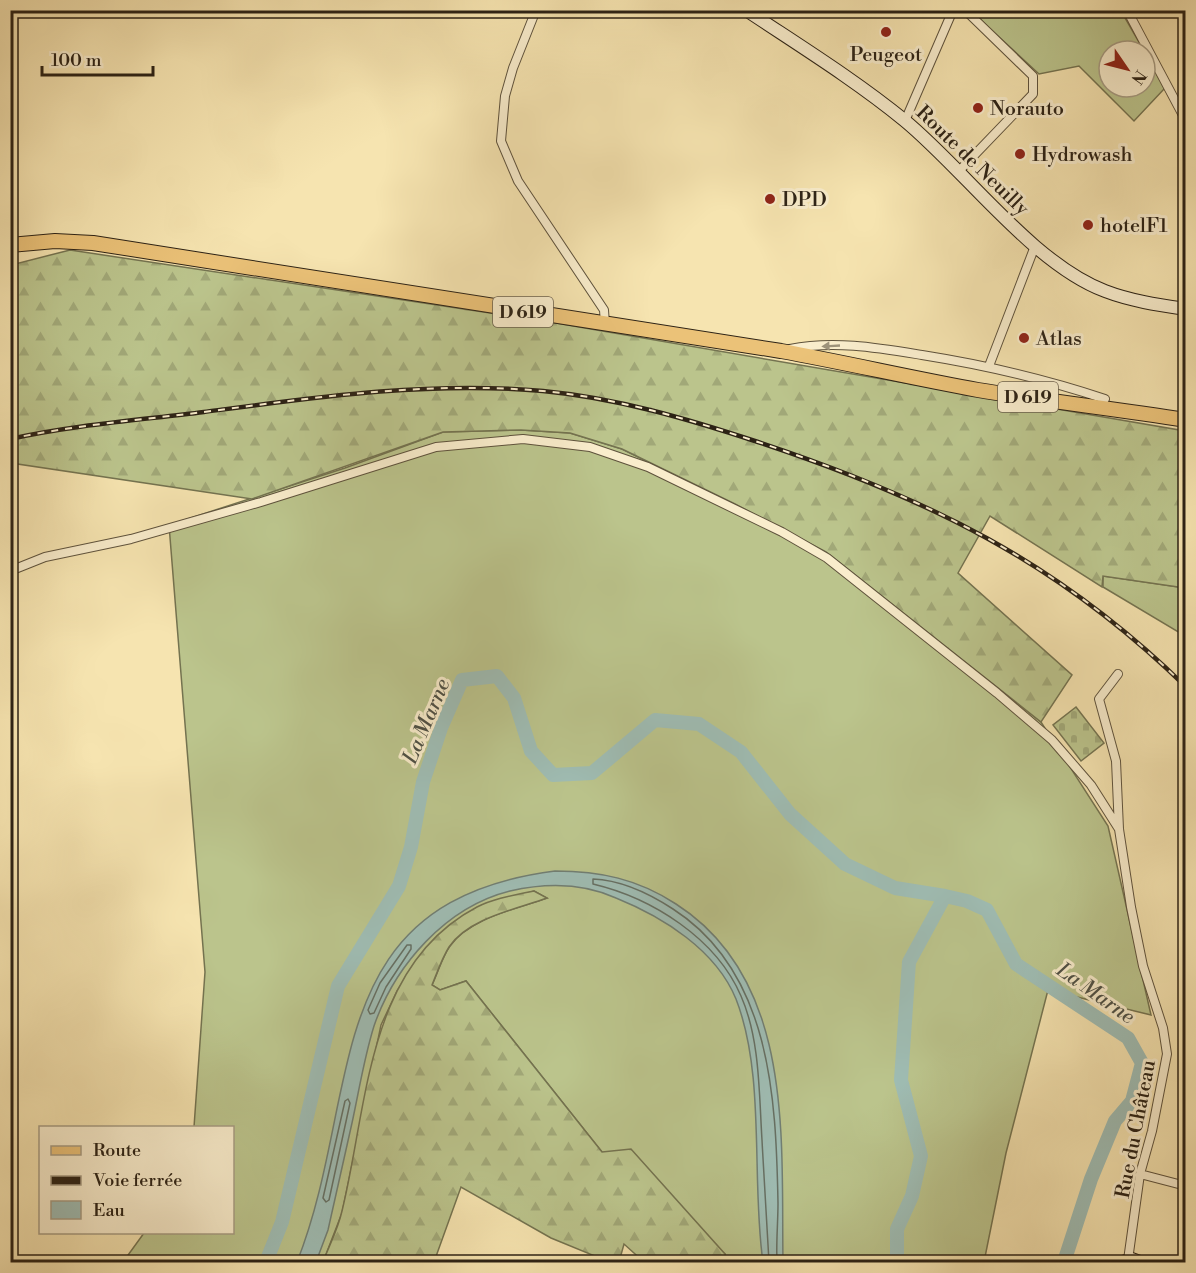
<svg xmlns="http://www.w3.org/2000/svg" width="1196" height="1273" font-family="'Libre Bodoni',serif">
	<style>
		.grass { fill: #bbc48c; stroke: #747350; stroke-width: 1.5 }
		.forest { fill: url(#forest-firs); stroke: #747350; stroke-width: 1.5 }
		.cemetery { fill: url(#cemetery-stones); stroke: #747350; stroke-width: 1.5 }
		.water { fill: #9fbdb4; stroke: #717f74; stroke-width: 1.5 }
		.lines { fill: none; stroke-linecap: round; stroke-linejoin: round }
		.shore { stroke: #667064; stroke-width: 1.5 }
		.river { stroke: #9fbdb4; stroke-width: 14 }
		.street-casing { stroke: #5e523c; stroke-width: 10 }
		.secondary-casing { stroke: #2c2215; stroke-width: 14 }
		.primary-casing { stroke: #2c2215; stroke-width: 16 }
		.street { stroke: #f9edcc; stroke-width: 8 }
		.secondary { stroke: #f9edcc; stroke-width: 12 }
		.primary { stroke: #ebc278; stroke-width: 14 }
		.rail-casing { stroke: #2c2215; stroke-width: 4.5 }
		.rail { stroke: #f9edcc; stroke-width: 2; stroke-dasharray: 7; stroke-linecap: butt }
		.oneway { fill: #9d927a }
		.poi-dot { fill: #8f2418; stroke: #f9edcc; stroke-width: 2 }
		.labels { text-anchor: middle; stroke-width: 6; stroke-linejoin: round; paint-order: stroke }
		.shield { fill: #f9edcc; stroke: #6a5f4c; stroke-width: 1.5 }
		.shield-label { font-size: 18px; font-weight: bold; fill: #2c2215 }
		.poi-label { font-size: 20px; fill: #2c2215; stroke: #f9edcc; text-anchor: start }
		.street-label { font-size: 20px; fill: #2c2215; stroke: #f9edcc }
		.water-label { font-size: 21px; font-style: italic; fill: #4e5045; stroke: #f9edcc }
	</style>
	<defs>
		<pattern id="forest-firs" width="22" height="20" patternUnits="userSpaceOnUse" patternTransform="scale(1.5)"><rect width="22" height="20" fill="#bbc48c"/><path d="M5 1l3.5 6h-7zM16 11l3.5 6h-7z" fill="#a1a878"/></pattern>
		<pattern id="cemetery-stones" width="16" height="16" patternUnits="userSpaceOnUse" patternTransform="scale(1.5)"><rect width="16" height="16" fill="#bbc48c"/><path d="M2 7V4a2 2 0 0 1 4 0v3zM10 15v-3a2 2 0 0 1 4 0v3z" fill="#a1a878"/></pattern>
	</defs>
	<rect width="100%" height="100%" fill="#f6e4b0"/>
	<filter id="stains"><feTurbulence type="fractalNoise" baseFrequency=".00333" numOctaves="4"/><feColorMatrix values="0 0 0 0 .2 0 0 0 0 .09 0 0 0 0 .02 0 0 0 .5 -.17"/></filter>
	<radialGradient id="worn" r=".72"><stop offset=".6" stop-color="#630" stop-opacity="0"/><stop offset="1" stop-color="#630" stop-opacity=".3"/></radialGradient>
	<!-- grass -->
	<path class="grass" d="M971,11H1121L1144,51H1109V87H1145V53L1165,88L1134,121L1079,66L1039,74Z
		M521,430L570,433L622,449L735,504L826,552L1041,722L1108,826L1151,1015L1048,990L1006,1153L984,1262H728L725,1254L602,1152L466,981L440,990L432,985C438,973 442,957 450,946C470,918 516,909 547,898L534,891L478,907L453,923L407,975L397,991L381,1025L342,1213L323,1262H123L144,1233L232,1232V1128L194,1127L205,972L169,525L345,468L443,432Z
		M1103,576L1185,588V636L1103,587Z"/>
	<!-- forest -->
	<path class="forest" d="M70,250L550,322L1185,431V588L1103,576L1102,587L990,516L958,573L1072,675L1041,722L826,552L735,504L622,449L570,433L521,430L443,432L252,499L11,463L10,312L15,310V264Z
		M534,891L547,898C517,909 468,918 449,947C442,958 437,973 432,985L440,990L466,981L602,1152L631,1149L725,1254L728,1262H644L624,1244L619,1262H599L595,1256L551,1238L461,1187L434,1262H323C329,1246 338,1229 342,1211C368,1106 366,965 477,907C495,898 515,895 534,891Z"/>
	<!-- cemetery -->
	<path class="cemetery" d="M1076,707L1104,743L1081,761L1053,725Z"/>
	<!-- water -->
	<path class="water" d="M555,871C600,871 638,879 676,904C795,980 781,1139 783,1262H763C751,1181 766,1076 736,999C716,950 663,917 616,898C583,883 545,883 510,891C446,907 395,965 374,1026C364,1058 359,1091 352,1123C344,1159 336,1194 328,1230L316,1262H297C364,1093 315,902 555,871Z"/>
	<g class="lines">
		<!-- shore -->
		<path class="shore" d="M407,945H411V949L386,987L374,1013L370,1014L368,1010L380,983Z
			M348,1099L350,1103L329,1200L326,1202L323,1198L345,1101Z
			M769,1262C767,1222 764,1181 762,1140C759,1093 760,1039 741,996C716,938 652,898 593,884V879C620,880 650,894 673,909C771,972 776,1098 778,1203C778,1223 776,1243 777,1262"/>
		<!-- river -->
		<path class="river" d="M945,896L967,901L987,910L1016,964L1128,1038L1142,1063L1132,1101L1115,1121L1091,1179L1064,1262
			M266,1262L282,1222L338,986L399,886L411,847L423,782L441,728L462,680L497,676L514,698L531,751L553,775L592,773L655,720L699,724L741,752L790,814L845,864L895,888L945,896L909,962L901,1080L921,1156L912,1196L897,1229V1262"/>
		<defs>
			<path id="street" d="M536,10L513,68L505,96L501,141L518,181L604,310L605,324
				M1127,10L1186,121
				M905,121L953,10
				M959,171L1033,94V76L965,10
				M790,349C834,340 879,348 922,355C985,365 1045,379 1105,399
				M989,366L1035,246
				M10,571L45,557L131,539L261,502L436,447L523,439L590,447L648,467L782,532L827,558L997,693L1052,740L1091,785L1119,829
				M1118,674L1099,699L1116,761L1119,829L1131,907L1143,966L1163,1028L1167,1054L1152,1131L1140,1174L1128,1260
				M1140,1174L1186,1186"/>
			<path id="secondary" d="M746,10C800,46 855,80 904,120C965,170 1033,264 1105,291C1131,301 1159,305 1186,309
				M1123,1262L1132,1259L1140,1262"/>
			<path id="primary" d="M10,245L55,241L93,243L781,351C847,363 912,378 978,390C1047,401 1116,409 1186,420"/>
		</defs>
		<!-- street casing -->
		<use href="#street" class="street-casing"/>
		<!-- secondary casing -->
		<use href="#secondary" class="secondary-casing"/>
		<!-- primary casing -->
		<use href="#primary" class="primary-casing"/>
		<!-- street -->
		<use href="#street" class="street"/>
		<!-- secondary -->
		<use href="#secondary" class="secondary"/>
		<!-- primary -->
		<use href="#primary" class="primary"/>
		<defs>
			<path id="rail" d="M10,439C74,425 140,420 204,412C317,397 429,381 543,391C617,398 688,419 758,442C927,498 1057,561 1186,687"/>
		</defs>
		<!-- rail casing -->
		<use href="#rail" class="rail-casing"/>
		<!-- rail -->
		<use href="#rail" class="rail"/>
	</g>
	<!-- one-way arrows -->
	<defs><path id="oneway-solid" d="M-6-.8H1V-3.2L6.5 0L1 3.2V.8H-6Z" transform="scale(1.5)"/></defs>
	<use class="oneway" href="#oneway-solid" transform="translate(831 346) rotate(177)"/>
	<!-- markers -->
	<g class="poi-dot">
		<circle cx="886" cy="32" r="6"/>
		<circle cx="978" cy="108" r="6"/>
		<circle cx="1020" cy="154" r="6"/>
		<circle cx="770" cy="199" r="6"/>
		<circle cx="1088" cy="225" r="6"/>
		<circle cx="1024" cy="338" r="6"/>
	</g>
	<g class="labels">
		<!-- shield labels -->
		<g class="shield">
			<rect x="493" y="297" width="60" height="30" rx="4.5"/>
			<rect x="998" y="382" width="60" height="30" rx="4.5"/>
		</g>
		<g class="shield-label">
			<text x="523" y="318">D 619</text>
			<text x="1028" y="403">D 619</text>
		</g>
		<!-- poi labels -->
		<g class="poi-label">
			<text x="886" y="61" text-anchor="middle">Peugeot</text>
			<text x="990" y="115">Norauto</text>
			<text x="1032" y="161">Hydrowash</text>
			<text x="782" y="206">DPD</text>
			<text x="1100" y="232">hotelF1</text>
			<text x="1036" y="345">Atlas</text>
		</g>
		<!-- street labels -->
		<g class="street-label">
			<text transform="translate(973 160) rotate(44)" y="7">Route de Neuilly</text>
			<text transform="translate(1135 1129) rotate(-79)" y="7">Rue du Château</text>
		</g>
		<!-- water labels -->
		<g class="water-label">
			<text transform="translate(426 721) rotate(-67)" y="7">La Marne</text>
			<text transform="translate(1096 993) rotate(35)" y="7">La Marne</text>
		</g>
	</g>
	<!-- margin -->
	<rect width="1196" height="1273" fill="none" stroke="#f6e4b0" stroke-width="36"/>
	<rect x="12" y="12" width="1172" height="1249" fill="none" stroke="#2c2215" stroke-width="3"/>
	<rect x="18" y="18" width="1160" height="1237" fill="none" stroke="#2c2215" stroke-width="1.5"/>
	<!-- legend -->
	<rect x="39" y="1126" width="195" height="108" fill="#f9edcc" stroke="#a79c83" stroke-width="1.5"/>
	<rect x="51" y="1146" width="30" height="9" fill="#ebc278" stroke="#a79c83" stroke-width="1.5"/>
	<text x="93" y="1156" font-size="18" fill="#2c2215">Route</text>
	<rect x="51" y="1176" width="30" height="9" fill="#2c2215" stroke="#a79c83" stroke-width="1.5"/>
	<text x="93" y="1186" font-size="18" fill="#2c2215">Voie ferrée</text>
	<rect x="51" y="1201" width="30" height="18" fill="#9fbdb4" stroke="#a79c83" stroke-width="1.5"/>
	<text x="93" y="1216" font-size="18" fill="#2c2215">Eau</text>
	<!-- north arrow -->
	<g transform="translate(1127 69) rotate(125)"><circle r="28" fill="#f9edcc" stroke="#a79c83" stroke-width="1.5"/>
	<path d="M0-4.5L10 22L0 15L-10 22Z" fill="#8f2418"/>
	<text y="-9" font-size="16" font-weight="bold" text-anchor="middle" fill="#2c2215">N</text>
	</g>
	<!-- scale -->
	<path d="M42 66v9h111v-9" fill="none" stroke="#2c2215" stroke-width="3"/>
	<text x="51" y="66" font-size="18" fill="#2c2215" stroke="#f9edcc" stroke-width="4.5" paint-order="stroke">100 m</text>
	<rect width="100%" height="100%" filter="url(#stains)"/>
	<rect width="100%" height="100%" fill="url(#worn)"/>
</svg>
